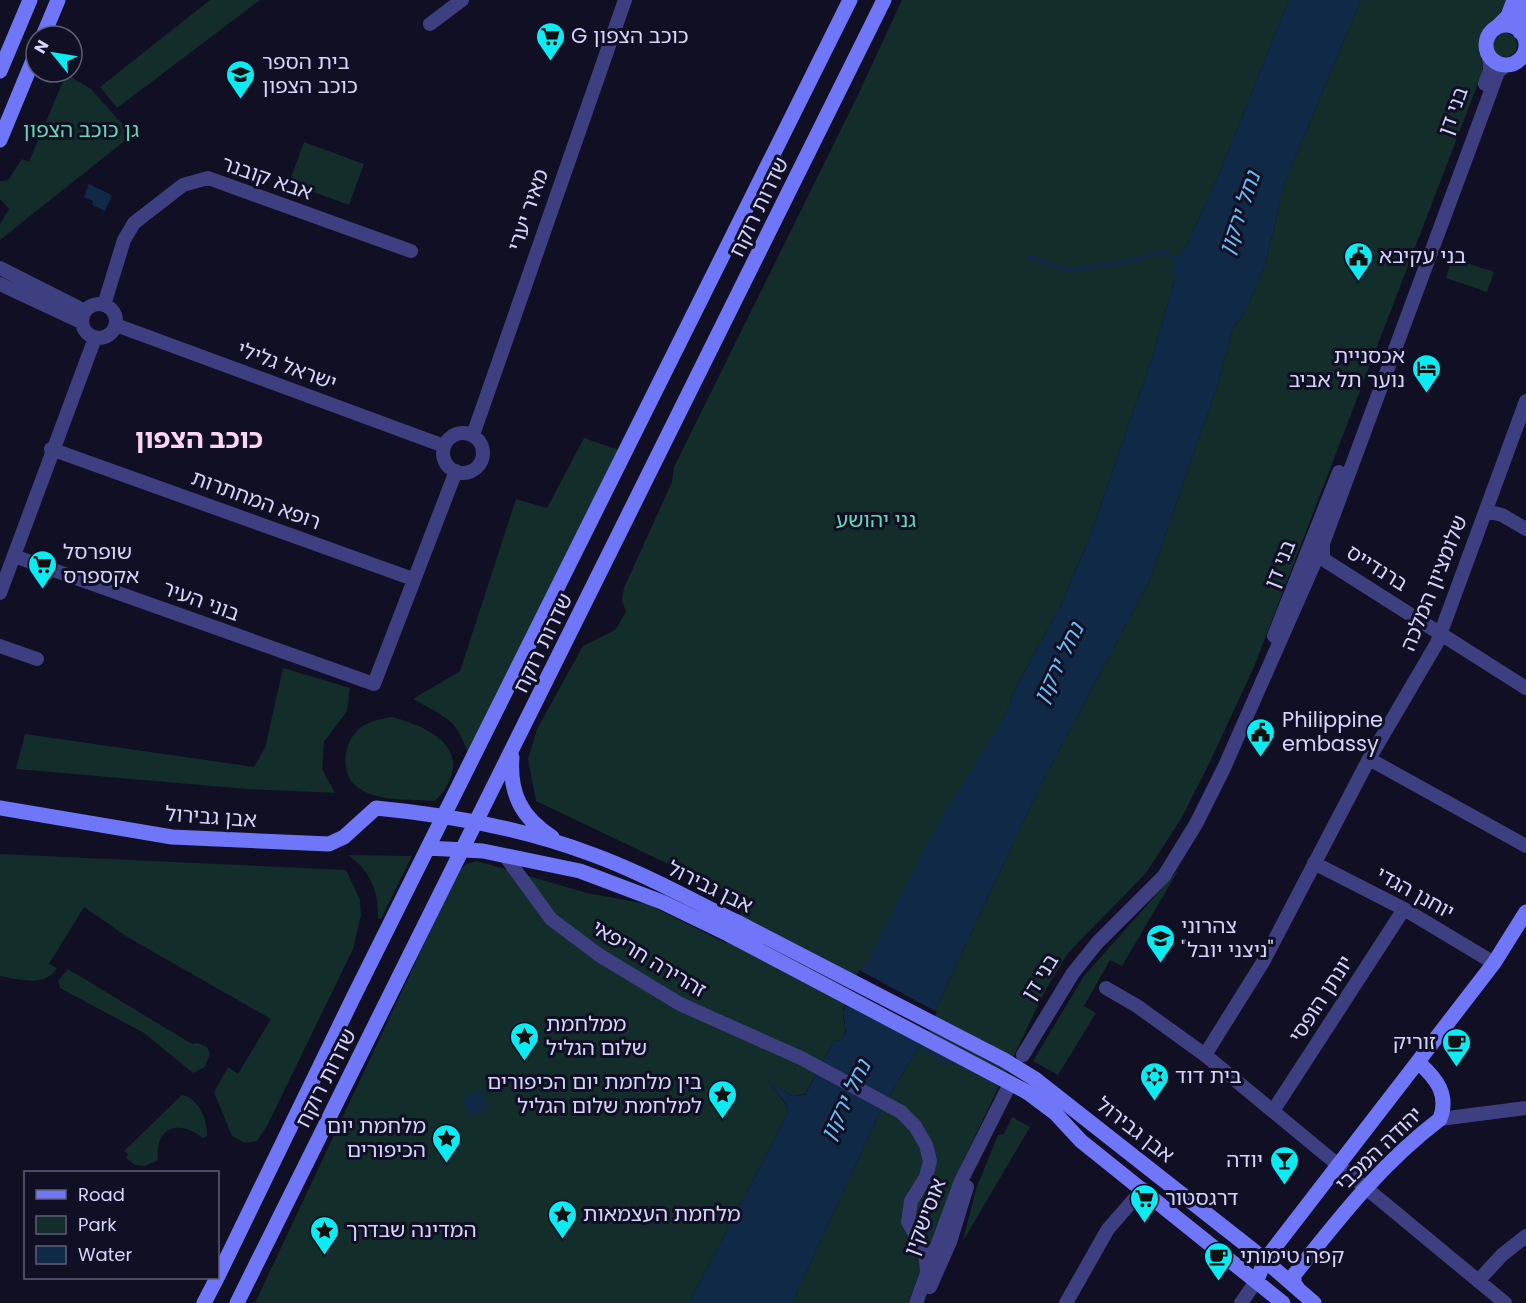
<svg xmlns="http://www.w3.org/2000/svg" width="1526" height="1303" font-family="Poppins,'Noto Sans Hebrew',sans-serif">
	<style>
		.green { fill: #132d2a }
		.water { fill: #102946 }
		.pier { fill: #110f23 }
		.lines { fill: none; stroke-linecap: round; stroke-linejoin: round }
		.stream { stroke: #102946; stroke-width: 4 }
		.street { stroke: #3d3f80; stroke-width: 14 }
		.secondary { stroke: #6f76f8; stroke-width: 15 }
		.secondary-bridge { stroke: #6f76f8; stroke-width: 15 }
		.labels { text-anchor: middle; stroke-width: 6; stroke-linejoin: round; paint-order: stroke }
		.poi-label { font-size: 21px; fill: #d5d4fd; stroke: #110f23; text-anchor: start }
		.street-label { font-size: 21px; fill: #d5d4fd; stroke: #110f23 }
		.park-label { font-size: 21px; fill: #63dab3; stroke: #110f23 }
		.water-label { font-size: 22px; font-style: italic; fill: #67bff8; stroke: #110f23 }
		.district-label { font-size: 27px; font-weight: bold; fill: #fdd5f2; stroke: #110f23 }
	</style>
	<rect width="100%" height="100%" fill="#110f23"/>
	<!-- green -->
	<path class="green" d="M210,0H260L117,108L100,87Z
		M902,0H1289C1259,71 1234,144 1201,214C1192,232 1187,250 1173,266L1175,278L1154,352L1089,539L1060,607L1016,687L1006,714L862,971C857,983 844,1000 843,1012C842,1023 850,1029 841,1040L834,1041L805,1094L792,1096L768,1081L787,1106L788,1113L689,1303H255L459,870L466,864L477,861L587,893L647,904L726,943L742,911L735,906L727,892L536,801L528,759L537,729L583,646L615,630L626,612L622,600L624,588L672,482L674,467L856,99Z
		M1361,0H1507C1500,18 1489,21 1483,35C1478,46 1483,61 1482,73L1254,667L1208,766L1181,819L1146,873L1068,953L1046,989L962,1163L908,1303H792L882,1108L915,1053L1042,782L1149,582L1219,381L1233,328L1248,306L1265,265L1285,182Z
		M1493 45a12 12 0 1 1 24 0a12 12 0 1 1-24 0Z
		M66,74L91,89L132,135L0,240V224L9,209L0,199V181L8,180L22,159L29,162Z
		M304,142L364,164L349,205L289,183Z
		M1452,258L1494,272L1487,292L1446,278Z
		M584,438L619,450L469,757C457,718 446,718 413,699L460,671L516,499L547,508Z
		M283,668L350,688L347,711L324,742L322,769L335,793L247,789L16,769L25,734L254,767L265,748Z
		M391,717C418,723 466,742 450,779C446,788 442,795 434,801C410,799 381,802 360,789C339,776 342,743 360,728C369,721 381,719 391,717Z
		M0,854L346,870L360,900L361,915L353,949L268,1124L257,1141L245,1143L232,1136L214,1092L228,1067L238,1074L271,1019L129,938L84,907L49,964L57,968C45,988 19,979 0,976Z
		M348,855L412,856L381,919L378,918C379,892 370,870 348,855Z
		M1179,869L1122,966L1110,960L1084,1006L1096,1013L1058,1075L1033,1061L1084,976Z
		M68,969L192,1044L198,1043L207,1047L210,1054L205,1067L193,1073L144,1033L60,988L58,981Z
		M182,1095C199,1098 208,1121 207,1136L203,1138C179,1119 155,1126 158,1160L145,1166L135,1165L126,1158L128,1154L124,1151Z
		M1012,1117L1030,1127L963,1241L976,1189L998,1135L1004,1134Z"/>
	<!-- water -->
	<path class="water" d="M1289,0H1361L1285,182L1265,265L1248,306L1233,328L1219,381L1149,582L1042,782L915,1053L882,1108L792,1303H689L788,1113L787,1105L767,1080L792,1096L805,1095L834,1041L841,1040L846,1032L843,1012L862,971L937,825L1006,714L1016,687L1060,607L1089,539L1154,352L1175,278L1172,266C1187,251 1192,232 1201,214C1234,144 1259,71 1289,0Z
		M89,184L112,195L105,211L92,205L93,201L84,197Z
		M482,1090L489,1109L470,1116L463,1097Z"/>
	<!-- pier -->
	<path class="pier" d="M859,970L937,1012L923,1043L844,1002Z"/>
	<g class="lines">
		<!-- stream -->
		<path class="stream" d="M1029,257L1069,270L1127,262L1163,252L1181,261
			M915,1046L949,1063"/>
		<!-- street -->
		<path class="street" d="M430,24L462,0
			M1485,84L1490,70L1489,56
			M0,268L85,311
			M0,284L81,322
			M82 321a17 17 0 1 1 34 0a17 17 0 1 1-34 0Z
			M104,305L124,240L134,223L183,185L208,178L411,251
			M116,325L444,446
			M443 453a20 20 0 1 1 40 0a20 20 0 1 1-40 0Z
			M473,435L625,0
			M51,449L413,579
			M1486,511L1502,515L1526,529
			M1323,543V556L1326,561L1526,688
			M14,556L374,684L456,471
			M0,593L95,338
			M1274,636L1339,472
			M0,646L37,659
			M1369,759L1526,846
			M506,857L551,919L599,955L680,1004L801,1058L901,1112L915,1126L926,1145L930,1161L926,1177L911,1201L908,1222L925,1251L927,1271
			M1314,863L1404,909L1494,963
			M1106,988L1137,1006L1205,1055L1505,1303
			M1023,1055L1073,973L1097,943L1164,876L1196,824L1224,768L1322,546L1498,72L1506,65
			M1205,1055L1263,962L1369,759L1437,643L1526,401
			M1273,1111L1404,909
			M1440,1119L1526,1108
			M1478,1281L1502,1255L1526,1236
			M930,1287L950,1242L967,1187
			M916,1303L961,1181L1008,1088
			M1066,1303L1108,1229L1143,1189
			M1241,1303L1257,1280"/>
		<!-- secondary -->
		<path class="secondary" d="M1486 45a20 20 0 1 1 40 0a20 20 0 1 1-40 0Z
			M1496,28L1508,16L1514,0
			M1520,32L1519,24L1525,0
			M43,36L58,0
			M0,71L30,0
			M0,140L36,53
			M512,757C509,794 522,818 552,837
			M0,808L172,837L329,844L344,837L376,808C450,815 522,828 591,854C641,872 689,899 737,922
			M428,848L483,851L580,871L662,902L730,935
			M1035,1079L1254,1251L1314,1303
			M1027,1092L1055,1113L1081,1141L1283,1303
			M218,1276L353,998L850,0
			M1257,1280L1265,1260L1494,963L1526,912
			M1299,1290L1294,1283V1275C1340,1217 1381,1164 1440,1119C1449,1095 1437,1079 1419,1063
			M204,1303L217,1278
			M237,1303L884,0"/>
		<!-- secondary-bridge -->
		<path class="secondary-bridge" d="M737,922L1004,1060L1035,1079
			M730,935L1027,1092"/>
	</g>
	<!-- icons -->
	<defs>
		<symbol id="supermarket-pin" viewBox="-11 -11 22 30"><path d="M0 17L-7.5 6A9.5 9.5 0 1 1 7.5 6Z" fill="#0bebf1" stroke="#110f23"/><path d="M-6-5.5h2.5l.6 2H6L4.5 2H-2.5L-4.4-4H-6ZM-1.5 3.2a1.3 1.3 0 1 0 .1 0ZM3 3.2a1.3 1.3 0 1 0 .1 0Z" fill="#111"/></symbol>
		<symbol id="school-pin" viewBox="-11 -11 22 30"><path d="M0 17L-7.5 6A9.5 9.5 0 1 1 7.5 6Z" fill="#0bebf1" stroke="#110f23"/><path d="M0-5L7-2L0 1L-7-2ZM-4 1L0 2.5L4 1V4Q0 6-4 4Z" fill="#111"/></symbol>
		<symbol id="civic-pin" viewBox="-11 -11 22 30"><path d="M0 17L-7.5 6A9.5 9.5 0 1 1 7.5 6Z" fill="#0bebf1" stroke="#110f23"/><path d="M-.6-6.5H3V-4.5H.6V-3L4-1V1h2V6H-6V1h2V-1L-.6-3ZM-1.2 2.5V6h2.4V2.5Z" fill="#111"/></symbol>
		<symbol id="hotel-pin" viewBox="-11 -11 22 30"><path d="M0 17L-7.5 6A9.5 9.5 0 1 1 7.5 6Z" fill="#0bebf1" stroke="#110f23"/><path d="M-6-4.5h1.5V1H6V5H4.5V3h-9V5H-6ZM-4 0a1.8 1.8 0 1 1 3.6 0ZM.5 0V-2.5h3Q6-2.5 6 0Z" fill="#111"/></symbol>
		<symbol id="sight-pin" viewBox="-11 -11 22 30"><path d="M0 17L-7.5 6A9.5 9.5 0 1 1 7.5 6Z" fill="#0bebf1" stroke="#110f23"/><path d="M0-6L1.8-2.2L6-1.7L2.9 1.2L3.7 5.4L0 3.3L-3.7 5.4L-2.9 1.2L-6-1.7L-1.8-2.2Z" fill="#111"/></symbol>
		<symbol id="cafe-pin" viewBox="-11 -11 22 30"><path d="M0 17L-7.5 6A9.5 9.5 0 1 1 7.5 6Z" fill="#0bebf1" stroke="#110f23"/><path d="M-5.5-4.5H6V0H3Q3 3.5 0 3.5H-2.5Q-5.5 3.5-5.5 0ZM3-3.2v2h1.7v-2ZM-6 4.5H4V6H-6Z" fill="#111"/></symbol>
		<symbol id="synagogue-pin" viewBox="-11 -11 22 30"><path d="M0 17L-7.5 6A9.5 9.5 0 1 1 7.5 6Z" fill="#0bebf1" stroke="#110f23"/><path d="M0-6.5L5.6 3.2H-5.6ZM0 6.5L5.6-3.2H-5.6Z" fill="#111"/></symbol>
		<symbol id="bar-pin" viewBox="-11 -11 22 30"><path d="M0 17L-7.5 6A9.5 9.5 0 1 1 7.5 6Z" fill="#0bebf1" stroke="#110f23"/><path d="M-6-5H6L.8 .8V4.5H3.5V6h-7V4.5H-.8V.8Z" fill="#111"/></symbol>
	</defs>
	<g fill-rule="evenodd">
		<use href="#supermarket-pin" x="534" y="20" width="33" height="45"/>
		<use href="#school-pin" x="224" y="58" width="33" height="45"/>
		<use href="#civic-pin" x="1342" y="240" width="33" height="45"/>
		<use href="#hotel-pin" x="1410" y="352" width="33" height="45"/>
		<use href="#supermarket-pin" x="26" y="548" width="33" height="45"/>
		<use href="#civic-pin" x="1244" y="716" width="33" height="45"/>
		<use href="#school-pin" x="1144" y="922" width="33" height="45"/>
		<use href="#sight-pin" x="508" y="1020" width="33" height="45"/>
		<use href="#cafe-pin" x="1440" y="1026" width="33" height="45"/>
		<use href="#synagogue-pin" x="1138" y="1060" width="33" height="45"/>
		<use href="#sight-pin" x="706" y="1078" width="33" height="45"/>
		<use href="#sight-pin" x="430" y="1122" width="33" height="45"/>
		<use href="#bar-pin" x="1268" y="1144" width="33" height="45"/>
		<use href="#supermarket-pin" x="1128" y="1182" width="33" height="45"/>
		<use href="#sight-pin" x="546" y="1198" width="33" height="45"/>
		<use href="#sight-pin" x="308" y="1214" width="33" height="45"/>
		<use href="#cafe-pin" x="1202" y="1240" width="33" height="45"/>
	</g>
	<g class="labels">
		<!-- poi labels -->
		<g class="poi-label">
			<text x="571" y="43">G כוכב הצפון</text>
			<text x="262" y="69">בית הספר<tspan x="262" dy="24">כוכב הצפון</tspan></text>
			<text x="1379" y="263">בני עקיבא</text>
			<text x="1405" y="363" text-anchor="end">אכסניית<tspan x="1405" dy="24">נוער תל אביב</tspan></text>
			<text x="63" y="559">שופרסל<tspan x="63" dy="24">אקספרס</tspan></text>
			<text x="1282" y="727">Philippine<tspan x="1282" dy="24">embassy</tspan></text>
			<text x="1181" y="933">צהרוני<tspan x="1181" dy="24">"ניצני יובל"</tspan></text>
			<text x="546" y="1031">ממלחמת<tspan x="546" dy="24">שלום הגליל</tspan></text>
			<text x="1436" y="1049" text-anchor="end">זוריק</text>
			<text x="1175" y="1083">בית דוד</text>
			<text x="702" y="1089" text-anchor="end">בין מלחמת יום הכיפורים<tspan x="702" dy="24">למלחמת שלום הגליל</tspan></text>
			<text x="426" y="1133" text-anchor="end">מלחמת יום<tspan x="426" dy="24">הכיפורים</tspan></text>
			<text x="1263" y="1167" text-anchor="end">יודה</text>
			<text x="1165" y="1205">דרגסטור</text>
			<text x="583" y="1221">מלחמת העצמאות</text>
			<text x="346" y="1237">המדינה שבדרך</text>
			<text x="1240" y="1263">קפה טימותי</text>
		</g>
		<!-- street labels -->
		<g class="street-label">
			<text transform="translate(1453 111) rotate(-70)" y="7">בני דן</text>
			<text transform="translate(267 178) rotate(19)" y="7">אבא קובנר</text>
			<text transform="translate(759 207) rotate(-64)" y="7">שדרות רוקח</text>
			<text transform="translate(528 210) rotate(-71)" y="7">מאיר יערי</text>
			<text transform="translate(287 366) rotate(20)" y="7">ישראל גלילי</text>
			<text transform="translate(256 500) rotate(20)" y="7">רופא המחתרות</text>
			<text transform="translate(1280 564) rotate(-68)" y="7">בני דן</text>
			<text transform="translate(1377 568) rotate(32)" y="7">ברנדייס</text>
			<text transform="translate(1434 583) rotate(-68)" y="7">שלומציון המלכה</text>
			<text transform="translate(201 601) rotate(20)" y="7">בוני העיר</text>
			<text transform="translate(543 643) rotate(-64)" y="7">שדרות רוקח</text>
			<text transform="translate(211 817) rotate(4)" y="7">אבן גבירול</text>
			<text transform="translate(710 887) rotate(26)" y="7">אבן גבירול</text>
			<text transform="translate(1415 893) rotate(29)" y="7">יוחנן הגדי</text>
			<text transform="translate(649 959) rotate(31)" y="7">זהרירה חריפאי</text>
			<text transform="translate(1040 977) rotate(-58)" y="7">בני דן</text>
			<text transform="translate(1321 999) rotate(-57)" y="7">יונתן הופסי</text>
			<text transform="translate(326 1078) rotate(-63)" y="7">שדרות רוקח</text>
			<text transform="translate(1135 1130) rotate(38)" y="7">אבן גבירול</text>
			<text transform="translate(1379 1149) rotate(-44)" y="7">יהודה המכבי</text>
			<text transform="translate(925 1217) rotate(-69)" y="7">אוסישקין</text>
		</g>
		<!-- park labels -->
		<g class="park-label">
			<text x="81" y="137">גן כוכב הצפון</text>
			<text x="876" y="527">גני יהושע</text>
		</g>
		<!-- water labels -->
		<g class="water-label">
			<text transform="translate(1239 213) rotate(-71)" y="8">נחל ירקון</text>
			<text transform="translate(1058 663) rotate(-64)" y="8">נחל ירקון</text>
			<text transform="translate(845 1100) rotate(-64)" y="8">נחל ירקון</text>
		</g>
		<!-- district labels -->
		<g class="district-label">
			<text x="199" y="448">כוכב הצפון</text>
		</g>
	</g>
	<!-- legend -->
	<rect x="24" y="1171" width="195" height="108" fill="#110f23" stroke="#5f5e7a" stroke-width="1.5"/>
	<rect x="36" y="1190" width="30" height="9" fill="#6f76f8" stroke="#5f5e7a" stroke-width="1.5"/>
	<text x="78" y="1201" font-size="18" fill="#d5d4fd">Road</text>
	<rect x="36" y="1216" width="30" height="18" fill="#132d2a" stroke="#5f5e7a" stroke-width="1.5"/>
	<text x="78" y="1231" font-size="18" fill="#d5d4fd">Park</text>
	<rect x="36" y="1246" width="30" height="18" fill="#102946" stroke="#5f5e7a" stroke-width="1.5"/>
	<text x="78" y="1261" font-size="18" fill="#d5d4fd">Water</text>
	<!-- north arrow -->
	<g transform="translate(54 54) rotate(300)"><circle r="28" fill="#110f23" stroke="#5f5e7a" stroke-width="1.5"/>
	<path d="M0-4.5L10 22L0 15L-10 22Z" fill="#0bebf1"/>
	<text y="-9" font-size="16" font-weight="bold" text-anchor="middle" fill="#d5d4fd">N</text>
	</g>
</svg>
